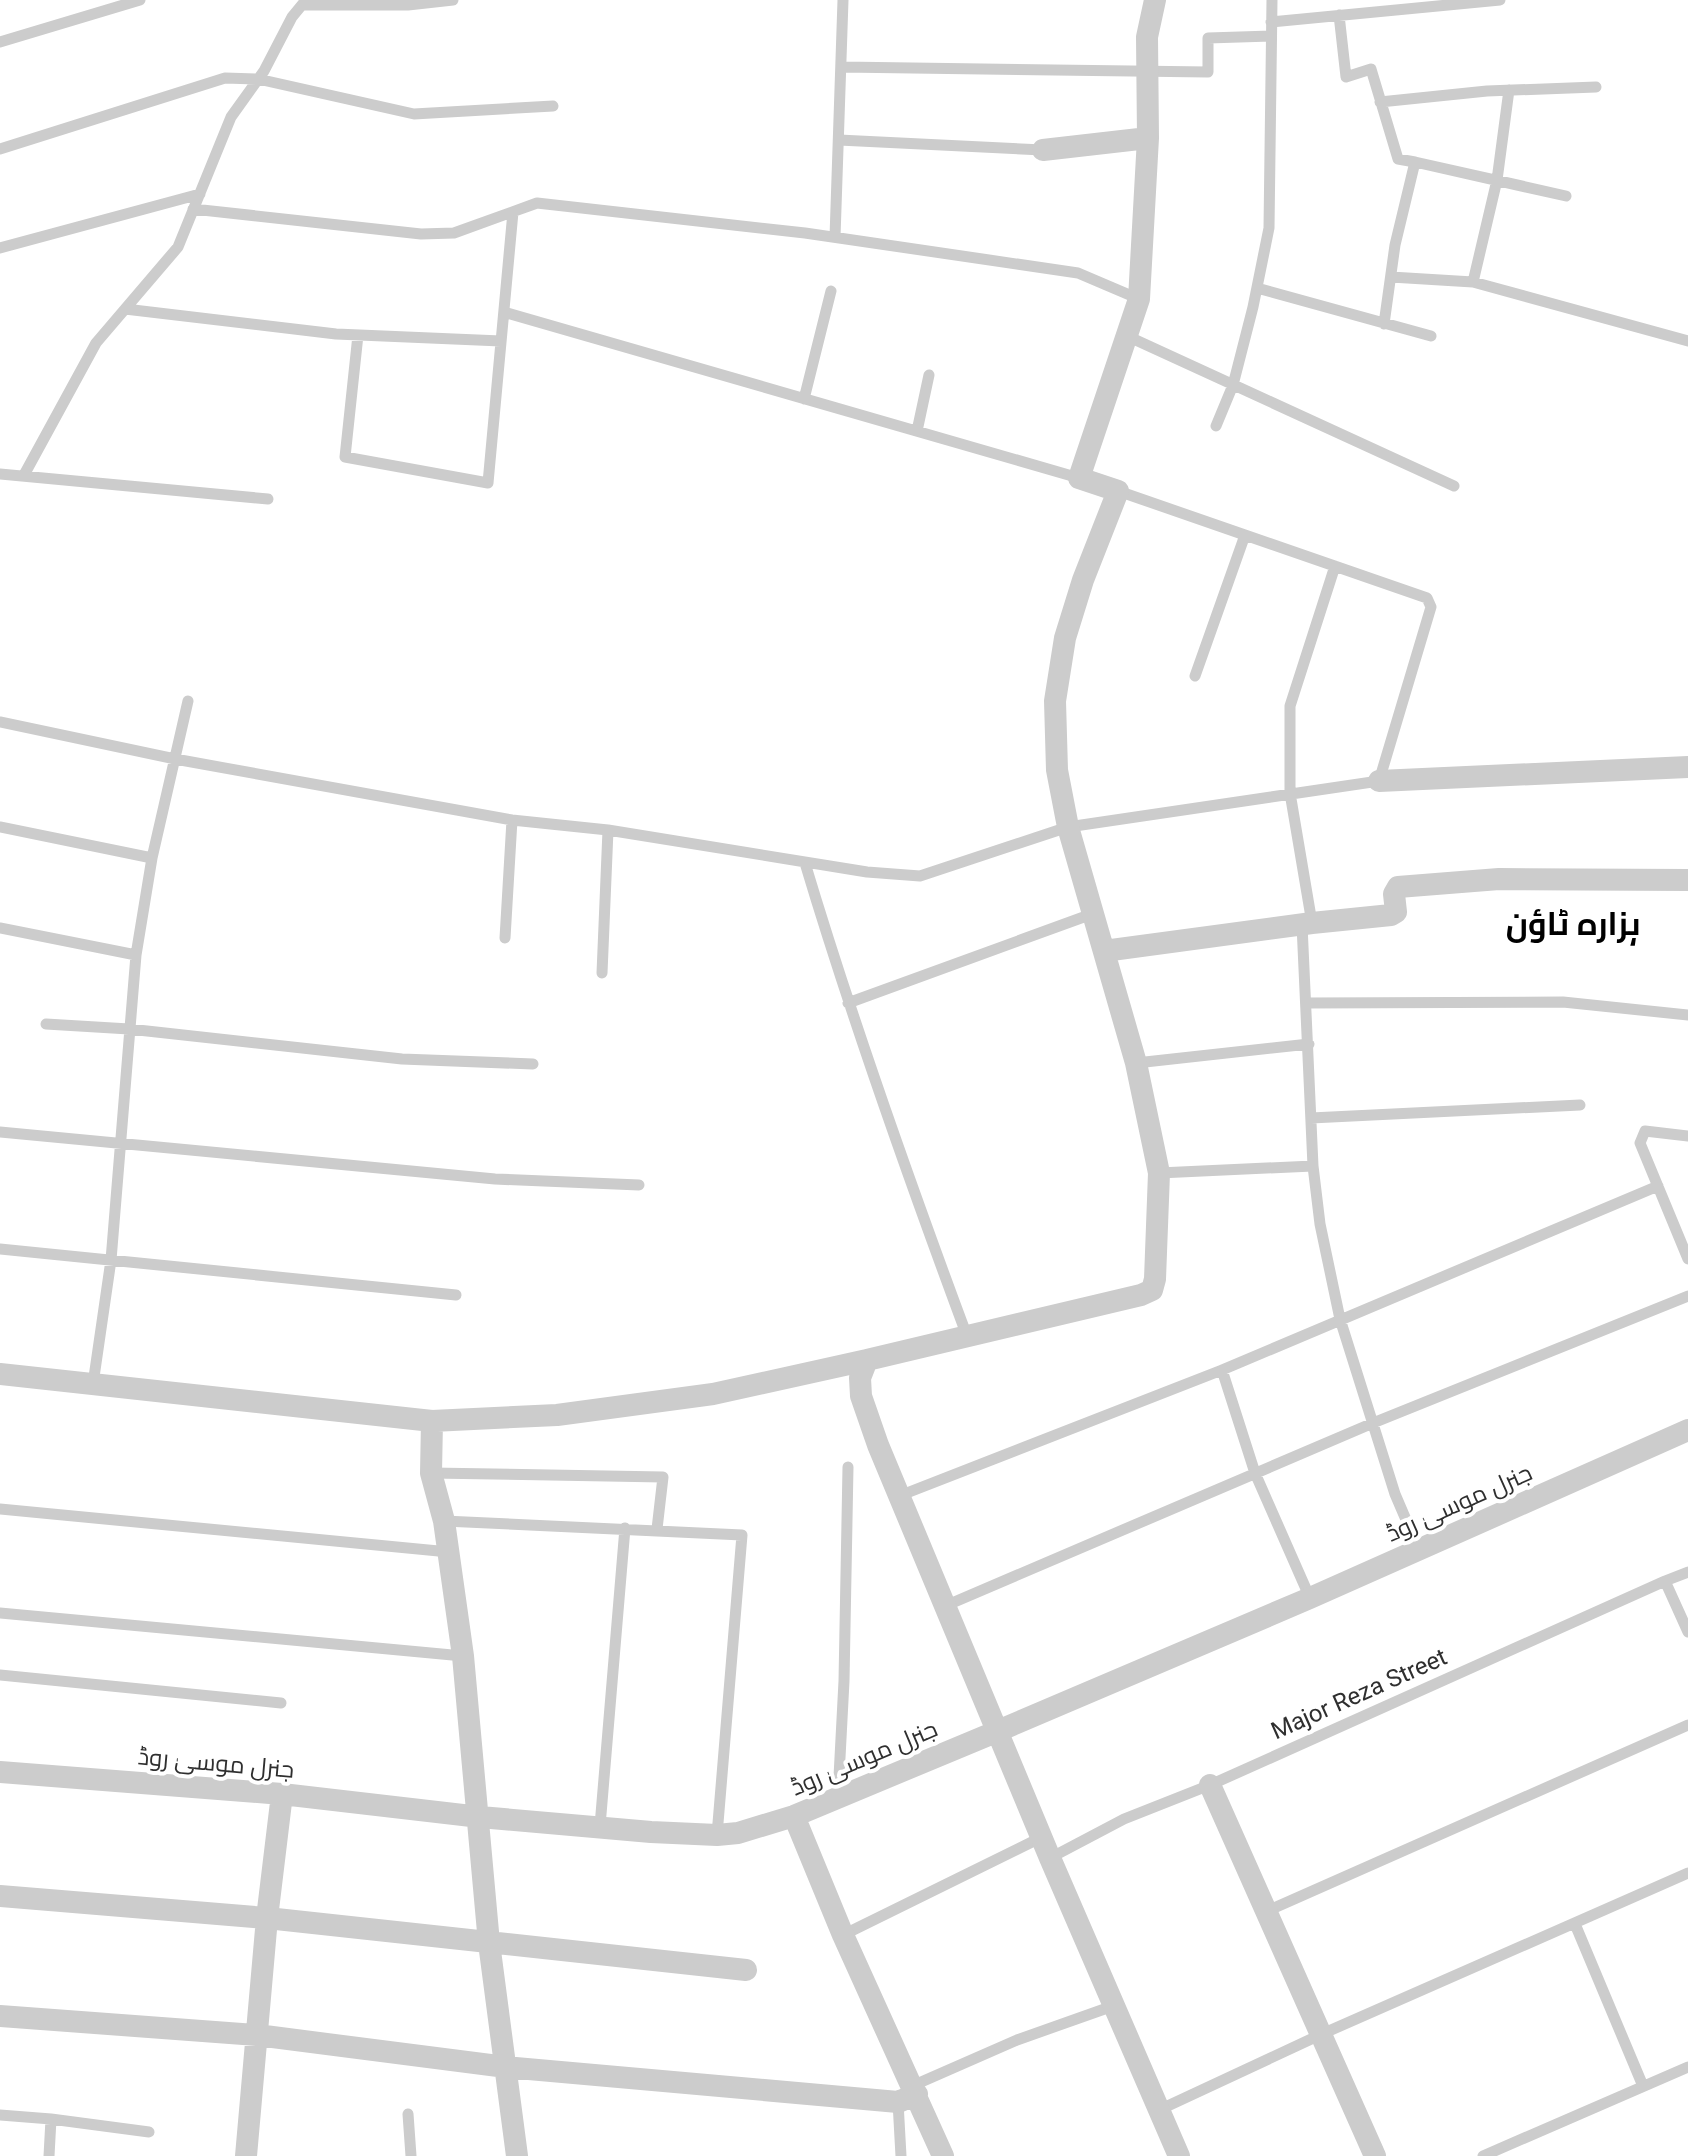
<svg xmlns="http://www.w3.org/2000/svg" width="1688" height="2156" font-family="Roboto,Cairo,sans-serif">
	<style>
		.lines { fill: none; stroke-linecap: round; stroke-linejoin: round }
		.lane { stroke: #ccc; stroke-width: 11 }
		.street { stroke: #ccc; stroke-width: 22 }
		.labels { text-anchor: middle; stroke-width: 8; stroke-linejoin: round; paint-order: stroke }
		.street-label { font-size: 24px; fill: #2f2f2f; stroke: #fff }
		.district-label { font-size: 32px; font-weight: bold; fill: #000; stroke: #fff }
	</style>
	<rect width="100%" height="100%" fill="#fff"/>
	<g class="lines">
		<!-- lane -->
		<path class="lane" d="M302,5H408L453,0
			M1339,15L1346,77L1371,69L1398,159L1415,162L1395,245L1384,324
			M1271,22L1500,0
			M0,42L140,0
			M842,67L1208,72V38L1271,36
			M1380,102L1487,91L1596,87
			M839,140L1043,150
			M0,149L225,78L258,79L414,114L553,106
			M1415,162L1566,196
			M193,209L421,234L454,233L537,203L805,233L1078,273L1139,299
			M835,237L843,0
			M0,248L200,194
			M1391,277L1473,282L1688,341
			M1473,282L1497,180L1509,90
			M1257,288L1431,336
			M125,309L336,334L501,341
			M504,312L1079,478
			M358,335L345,457L488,483L513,212
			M1127,336L1454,486
			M804,399L831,291
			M1216,426L1233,385L1253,307L1269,228L1272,0
			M917,431L929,375
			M0,474L268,499
			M24,475L96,343L178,247L231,117L264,71L292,17L306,0
			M1195,676L1245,535
			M0,722L175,759L512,820L608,830L867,872L920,876L1068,827L1379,781L1431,607L1427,598L1118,491
			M0,827L152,858
			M805,863C853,1023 909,1180 967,1336
			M1312,923L1290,793V706L1335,566
			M1302,925L1313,1166L1320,1224L1340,1319L1395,1494L1419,1550
			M0,928L136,955
			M505,938L512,820
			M602,973L608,830
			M848,1003L1092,914
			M1307,1003L1563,1002L1688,1015
			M46,1024L129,1029L402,1059L533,1064
			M1136,1063L1309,1044
			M1311,1118L1580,1105
			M0,1132L495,1179L639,1185
			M1688,1136L1645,1131L1640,1143L1688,1259
			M1159,1173L1313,1166
			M0,1249L456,1295
			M1222,1370L1255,1473L1310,1598
			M93,1384L111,1260L136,955L152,858L188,701
			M431,1473L663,1477L657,1529
			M899,1496L1222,1370L1658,1186
			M0,1509L449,1552
			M444,1521L742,1535L717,1835
			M1665,1581L1688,1632
			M945,1606L1373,1423L1688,1296
			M0,1613L463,1656
			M0,1675L281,1703
			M838,1796L844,1681L848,1467
			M600,1826L625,1528
			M1050,1858L1124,1819L1210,1785L1665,1581L1688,1572
			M1267,1911L1688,1725
			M1575,1924L1643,2086
			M843,1935L1042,1837
			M912,2086L1017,2040L1113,2006
			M898,2102L901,2156
			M1159,2110L1322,2034L1688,1873
			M408,2114L411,2156
			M0,2115L51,2119L149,2132
			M49,2156L51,2119
			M1483,2156L1688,2067"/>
		<!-- street -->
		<path class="street" d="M1155,0L1147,37L1148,138L1139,299L1079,478L1118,491L1083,580L1065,638L1055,701L1057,770L1068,827L1136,1063L1159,1173L1155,1279L1152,1290L1141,1295L867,1360L860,1378L861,1396L878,1445L1050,1858L1179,2156
			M1043,150L1148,138
			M1379,781L1688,767
			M1104,951L1312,923L1391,915L1396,912L1394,894L1398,887L1499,879L1688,880
			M0,1374L432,1421L557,1415L713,1394L867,1360
			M432,1421L431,1473L444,1521L463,1656L489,1943L517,2156
			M0,1772L282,1794L480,1817L651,1832L717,1835L738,1833L794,1816L998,1731L1310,1598L1688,1430
			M1210,1785L1375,2156
			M794,1816L843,1935L943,2156
			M0,1896L267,1918L746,1970
			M0,2016L257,2035L506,2067L898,2102L917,2094
			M246,2156L267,1918L282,1794"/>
	</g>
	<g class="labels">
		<!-- street labels -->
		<g class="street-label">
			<text transform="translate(1459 1503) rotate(-24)" y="8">جنرل موسیٰ روڈ</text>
			<text transform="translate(1359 1694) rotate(-24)" y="8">Major Reza Street</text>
			<text transform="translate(864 1758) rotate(-23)" y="8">جنرل موسیٰ روڈ</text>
			<text transform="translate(216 1763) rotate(5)" y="8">جنرل موسیٰ روڈ</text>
		</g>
		<!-- district labels -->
		<g class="district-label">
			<text x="1573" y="935">ہزارہ ٹاؤن</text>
		</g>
	</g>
</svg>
